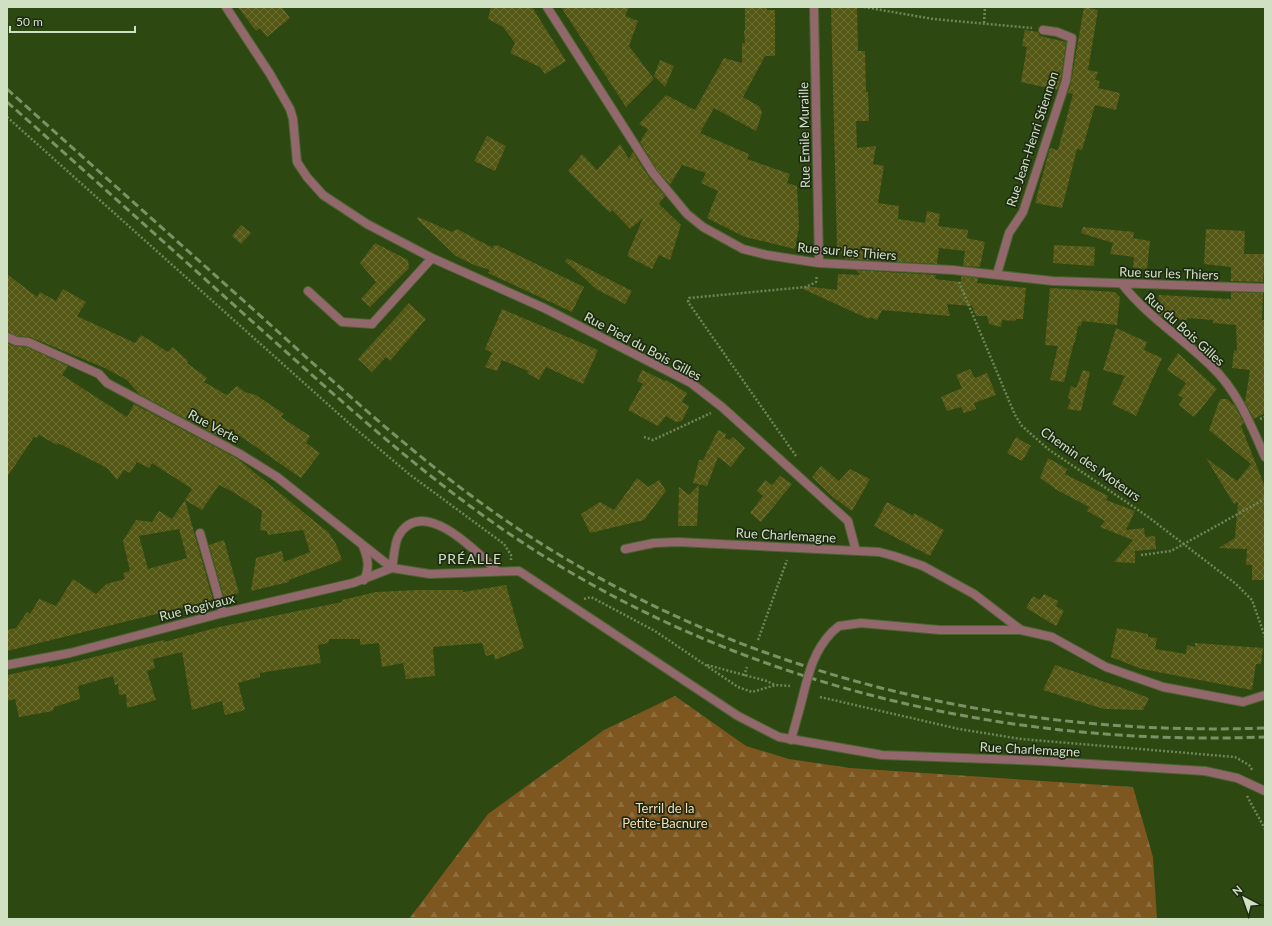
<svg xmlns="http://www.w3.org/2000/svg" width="1272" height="926" font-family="Lato,sans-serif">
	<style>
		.forest { fill: url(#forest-firs) }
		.building { fill: url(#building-cross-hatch); fill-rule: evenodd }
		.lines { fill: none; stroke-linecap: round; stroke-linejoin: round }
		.service-casing { stroke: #4b6431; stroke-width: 10 }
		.minor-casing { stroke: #4b6431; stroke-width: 10 }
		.tertiary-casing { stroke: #4b6431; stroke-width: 10 }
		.path { stroke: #6f8659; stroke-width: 2.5; stroke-dasharray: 2 2; stroke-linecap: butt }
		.service { stroke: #92686d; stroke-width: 8 }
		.minor { stroke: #92686d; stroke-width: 8 }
		.tertiary { stroke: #92686d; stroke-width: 8 }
		.rail { stroke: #7b9166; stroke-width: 3; stroke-dasharray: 8 4; stroke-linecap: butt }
		.minor-bridge-casing { stroke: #4b6431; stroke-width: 10; stroke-linecap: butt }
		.minor-bridge { stroke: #92686d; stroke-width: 8 }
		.labels { text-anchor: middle; stroke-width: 3.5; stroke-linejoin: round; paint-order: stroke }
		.street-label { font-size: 13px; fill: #d0e1c3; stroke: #1e2a13 }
		.park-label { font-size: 13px; fill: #fadab5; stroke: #1e2a13 }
		.neighbourhood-label { font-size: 14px; letter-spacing: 1px; fill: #d0e1c3; stroke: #1e2a13 }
	</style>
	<defs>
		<pattern id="forest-firs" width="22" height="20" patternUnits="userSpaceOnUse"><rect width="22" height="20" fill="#7e561f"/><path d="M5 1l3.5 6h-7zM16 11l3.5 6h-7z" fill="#8f6e3e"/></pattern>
		<pattern id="building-cross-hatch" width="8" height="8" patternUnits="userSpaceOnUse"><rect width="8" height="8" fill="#555715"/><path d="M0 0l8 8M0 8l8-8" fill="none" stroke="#6c6f35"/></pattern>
	</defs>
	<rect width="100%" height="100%" fill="#2e4811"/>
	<!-- forest -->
	<path class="forest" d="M675,696L746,746L789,759L850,768L1133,787L1153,857L1157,919H409L488,814L604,730Z"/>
	<!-- building -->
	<path class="building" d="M238,7H282L290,18L267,37L260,28L256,31Z
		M491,7H532L566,61L545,74L540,67L510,53L515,43L503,27L488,19Z
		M561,7H629L625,16L638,21L629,46L654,79L626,107Z
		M745,7H767V10H775V56H765L743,97L760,107L762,113L756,131L714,108L700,133L749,154L747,159L790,174L787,183L797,186L799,227L795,249L745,237L707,218L718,191L701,183L706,173L682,165L670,185L657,170L640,142L648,129L639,124L666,95L695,110L724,58L742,63V43H745L744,30L745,31Z
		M831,7H857L858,51H865L866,92H868L869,121H856L857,148L876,146L873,164L884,166L878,203L899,206L898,219L925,223L927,211L940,214L938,226L968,230L967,238L985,242L980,267L963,266L965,251L939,248L937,264L846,259L837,248Z
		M1084,7L1098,10L1088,70L1098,72L1095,80L1100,81L1098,88L1120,93L1116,110L1095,105L1082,150L1077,149L1062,208L1035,203L1050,148L1058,150L1073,94L1068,93L1071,82Z
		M1025,30L1038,32L1040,36L1066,42L1061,80L1057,90L1021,82L1027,47L1022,46Z
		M660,60L674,66L665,87L654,76Z
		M487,136L506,146L495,171L474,161Z
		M620,144L629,159L633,152L648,176L665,196L659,204L681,225L670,260L659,255L652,269L627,256L643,218L630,229L612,210L610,213L568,171L582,154L597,170Z
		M418,217L452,232L457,229L493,248L494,245L496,246L497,245L584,287L572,312L488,273L490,270L474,265L456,256L417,219Z
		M241,225L251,233L241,244L232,236Z
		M1083,227L1134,232L1133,238L1150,241L1147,269L1133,268L1134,257L1110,254L1113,243L1081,233Z
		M1206,229L1245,231L1244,254H1265L1263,282L1231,281V267L1204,264Z
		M375,243L408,260L409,268L370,307L361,299L376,282L360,263Z
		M1054,245L1095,247L1094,266L1053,263Z
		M567,258L632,291L625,304L596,289L565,261Z
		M856,270L936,275L935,279L961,282V276L978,278L977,283L1026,288L1023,319H1016L1015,321L1002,320L1001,327L989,324L987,316H976L972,306L947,304L950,316L882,310L877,320L870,317L869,319L803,289L804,286L837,290L838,274L860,275Z
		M7,274L37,297L40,292L56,301L63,289L86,302L77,316L135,343L141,335L168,352L173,347L188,361L187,363L207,378L204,382L227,395L237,386L245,392L256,395L284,414L281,417L310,436L306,443L320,453L301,478L230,429L222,438L139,394L127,380L105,368L30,337L17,336L7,332Z
		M1050,288L1115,292L1120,297L1117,325L1082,321L1081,326H1078L1075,342H1074L1064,382L1050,380L1058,346L1045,345Z
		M1231,292L1263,293L1262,320H1265V413L1254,419L1245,402L1250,370L1232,368L1234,350L1237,351L1236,325L1213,323V320L1187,318V320L1164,319L1157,313L1159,295L1231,299Z
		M409,303L426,319L390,361L386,357L372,372L358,359Z
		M502,309L598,350L583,384L546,367L539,380L527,373L528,371L502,360L497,371L485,367L492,353L485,349Z
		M1116,328L1147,342L1144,350L1162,358L1136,416L1112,404L1125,376L1103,370Z
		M7,343L15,346L27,347L68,366L62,375L127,417L134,404L238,459L329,533L336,544L342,560L289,580V582L251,591L256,558L282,551L284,562L310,552L303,530L268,535L267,531L260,530L262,511L233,492L219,485L202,510L185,500L192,489L152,463L149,468L137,462L130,473L124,470L117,480L107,468L58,443L57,445L39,435L37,438L34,437L7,477Z
		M1178,353L1217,389L1194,417L1179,405L1183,398L1178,395L1186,383L1167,370Z
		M970,369L975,378L987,373L996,395L974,403L976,409L964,413L961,407L947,411L941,397L962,388L956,375Z
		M642,370L665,381L666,380L687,393L682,402L689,406L682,421L676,422L666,416L658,426L628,410L643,384L637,381Z
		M1083,370L1090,372L1081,411L1067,409L1071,400L1068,398L1071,386L1076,388Z
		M1220,399H1227L1235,406L1244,423L1241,426L1265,487V580H1252V565H1246L1247,549L1219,548L1235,538L1238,502L1234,504L1206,458L1237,481L1251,464L1209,430Z
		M718,430L726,434L725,438L729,440L733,437L745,448L731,467L718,457L707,486L693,483L699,460H703Z
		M1016,437L1031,446L1022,461L1007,453Z
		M1048,458L1067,469L1065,474L1108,496L1106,500L1135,511L1126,530L1144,528L1145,537L1155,536L1156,549L1135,551V563L1114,562L1133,540L1100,527L1105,521L1087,511L1089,507L1057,490L1040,478Z
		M821,466L839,481L850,469L870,479L852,511L834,498L812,477Z
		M780,476L792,484L761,522L750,513L763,496L757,491L765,480L772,485Z
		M637,478L648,487L659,480L666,491L644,520L590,533L581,514L600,502L614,510Z
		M699,485L697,526H678L679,487L689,495Z
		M185,500L213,600L7,651V630L16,628L27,612L30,614L39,599L56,606L73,579L96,594L106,584L125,579L123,573L130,571L123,541L136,520L152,522L159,511L172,519ZM179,529L187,558L148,569L139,536Z
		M887,502L913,516L914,513L944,530L930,556L874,526Z
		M224,540L239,593L224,597L209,545Z
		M506,585L524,648L495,660L494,654L486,656L482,643L433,647L435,676L406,679L403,663L382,667L379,643L360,645V639H329L328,643L318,645L321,663L260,673V677L238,683L245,710L225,715L222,701L192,710L182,652L153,659L155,668L147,671L156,700L127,708L126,694L119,695L118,684L115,685L113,676L78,686L80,699L54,707L53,711L19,717L15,699L7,701V675L49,666V668L164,640V642L219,627L342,602V600L376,592L418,590H463V592Z
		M1044,594L1058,601L1056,606L1064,611L1056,626L1026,608L1033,596L1040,600Z
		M1117,628L1148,634V637L1157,638L1155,649L1186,654L1187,645L1195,647V643L1263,648L1261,664H1256L1252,690L1142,669L1111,657Z
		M1055,665L1122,688L1149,698L1143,710L1104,709L1043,690Z"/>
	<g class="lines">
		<defs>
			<path id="service" d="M308,291L342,322L372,324
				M200,533L223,613
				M392,568C394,559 394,543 399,535C423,495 477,552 497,571"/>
			<path id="minor" d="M226,7L270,74L290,109L293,119L297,162L307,177L323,195L367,224L432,258L544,308L691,383L722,407L848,521L856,551
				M547,7L653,173L687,214L703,227L743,249L767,255L819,263L953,270L1053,281L1265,288
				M814,7L819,263
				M997,274L1009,233L1023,212L1066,81L1072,38L1057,32L1043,30
				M1122,284C1147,316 1182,338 1211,366C1237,390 1251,425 1265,457
				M372,324L432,258
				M625,549L654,543L678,542L879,552L894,556L923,566L974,594L1021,630
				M832,632L839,626L861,623L940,630H1021L1052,637L1106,667L1163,687L1243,702L1265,695
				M791,740L799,711"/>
			<path id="tertiary" d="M7,337L16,341L28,342L99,374L107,383L240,454L277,477L392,568L430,574L519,571L738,716L779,737L882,755L1042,761L1205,771L1237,778L1265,791
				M363,546C368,559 370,567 364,580
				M7,665L70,653L223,613L353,583L392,568"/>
		</defs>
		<!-- service casing -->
		<use href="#service" class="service-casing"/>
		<!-- minor casing -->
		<use href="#minor" class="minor-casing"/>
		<!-- tertiary casing -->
		<use href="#tertiary" class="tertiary-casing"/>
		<!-- path -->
		<path class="path" d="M864,7L933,19L1032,28
			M984,23L985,7
			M7,117L351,425L409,474L504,544L511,555V560
			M959,282L1015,415L1022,426L1048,449L1147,516L1236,584L1252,600L1265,637
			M1260,419L1265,417
			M644,437L653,440L711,413
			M796,456L688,302L689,298L806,287L816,282L817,275
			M1141,555L1171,551L1265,499
			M584,599L591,597L655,631L738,687L752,692L776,685L790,686
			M758,640L787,560
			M707,665L767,681L775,685
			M744,676L747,667
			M820,697L959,729L1021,739L1235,757L1249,765L1253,771
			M1247,796L1265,829"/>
		<!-- service -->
		<use href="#service" class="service"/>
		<!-- minor -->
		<use href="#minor" class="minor"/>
		<!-- tertiary -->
		<use href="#tertiary" class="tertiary"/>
		<!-- rail -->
		<path class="rail" d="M7,89C96,169 186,249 275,329C358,404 442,481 537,541C752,678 1011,737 1265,728
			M7,102C93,178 178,255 264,332C349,408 434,486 531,548C746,687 1011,747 1265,737"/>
		<defs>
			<path id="minor-bridge" d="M799,711C807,682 810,655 832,632"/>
		</defs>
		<!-- minor-bridge casing -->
		<use href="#minor-bridge" class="minor-bridge-casing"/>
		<!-- minor-bridge -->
		<use href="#minor-bridge" class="minor-bridge"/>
	</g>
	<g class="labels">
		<!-- street labels -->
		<g class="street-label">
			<text transform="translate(804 135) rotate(-91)" y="5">Rue Emile Muraille</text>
			<text transform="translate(1032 139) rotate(-72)" y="5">Rue Jean-Henri Stiennon</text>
			<text transform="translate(847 251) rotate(5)" y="5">Rue sur les Thiers</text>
			<text transform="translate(1169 273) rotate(2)" y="5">Rue sur les Thiers</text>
			<text transform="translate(1185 329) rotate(42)" y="5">Rue du Bois Gilles</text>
			<text transform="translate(643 346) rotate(28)" y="5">Rue Pied du Bois Gilles</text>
			<text transform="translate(214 426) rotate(28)" y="5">Rue Verte</text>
			<text transform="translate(1091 464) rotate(35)" y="5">Chemin des Moteurs</text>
			<text transform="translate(786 535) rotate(3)" y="5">Rue Charlemagne</text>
			<text transform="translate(197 607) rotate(-14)" y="5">Rue Rogivaux</text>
			<text transform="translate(1030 749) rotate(3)" y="5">Rue Charlemagne</text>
		</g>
		<!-- park labels -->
		<g class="park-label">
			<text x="665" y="813">Terril de la<tspan x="665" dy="15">Petite-Bacnure</tspan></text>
		</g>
		<!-- neighbourhood labels -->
		<g class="neighbourhood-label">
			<text x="470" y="564">PRÉALLE</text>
		</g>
	</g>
	<!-- border -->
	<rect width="1272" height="926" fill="none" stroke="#d0e1c3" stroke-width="16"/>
	<!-- north arrow -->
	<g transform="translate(1244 898) rotate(319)" stroke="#1e2a13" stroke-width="3" paint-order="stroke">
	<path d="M0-3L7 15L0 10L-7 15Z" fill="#d0e1c3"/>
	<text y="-6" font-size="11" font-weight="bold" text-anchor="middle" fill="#d0e1c3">N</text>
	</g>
	<!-- scale -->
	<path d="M10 26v6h125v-6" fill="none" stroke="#d0e1c3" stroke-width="2"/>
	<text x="16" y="26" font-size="12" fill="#d0e1c3" stroke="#1e2a13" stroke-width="3" paint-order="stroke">50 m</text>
</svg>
